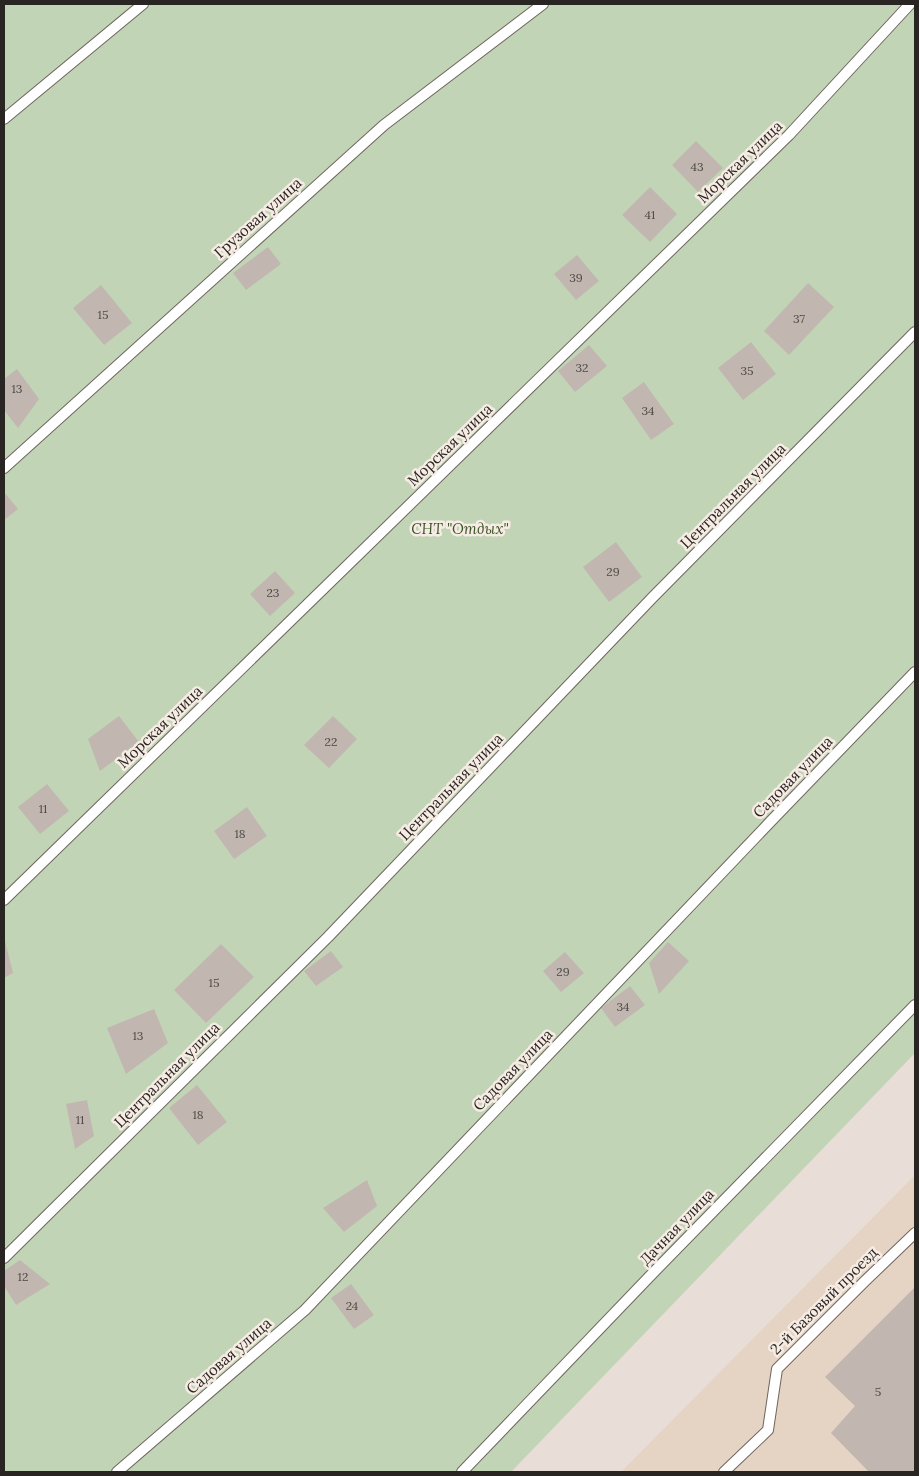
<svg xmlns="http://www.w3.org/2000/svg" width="919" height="1476" font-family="Lora,serif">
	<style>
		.industrial { fill: #e5d3c3 }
		.green { fill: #c2d4b6 }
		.building { fill: #c1b7b0 }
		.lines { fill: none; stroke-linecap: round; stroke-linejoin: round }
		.lane-casing { stroke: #6f665f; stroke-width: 12 }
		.lane { stroke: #fff; stroke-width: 10 }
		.labels { text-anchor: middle; stroke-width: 5; stroke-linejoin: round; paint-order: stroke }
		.number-label { font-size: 12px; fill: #4f4a46 }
		.street-label { font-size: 15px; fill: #292522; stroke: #f6ece4 }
		.park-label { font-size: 15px; font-style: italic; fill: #3c5528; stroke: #f6ece4 }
	</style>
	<rect width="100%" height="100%" fill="#e9ded7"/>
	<!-- industrial -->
	<path class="industrial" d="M915,1175V1472H621Z"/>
	<!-- green -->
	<path class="green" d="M4,4H915V1053L511,1472H4Z"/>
	<!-- building -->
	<path class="building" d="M696,141L723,168L698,192L672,165Z
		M650,187L677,214L650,242L622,215Z
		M268,247L281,264L246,290L233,273Z
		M577,255L599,281L576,300L554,274Z
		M808,283L834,307L789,355L764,331Z
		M101,285L132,323L104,345L73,308Z
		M751,342L776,374L743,400L718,368Z
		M589,345L607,366L575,392L558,371Z
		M17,369L39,399L18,428L4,410V379Z
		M644,382L674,424L651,440L622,398Z
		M4,492L18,509L4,520Z
		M616,542L642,577L609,602L583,567Z
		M275,571L295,593L270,616L250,594Z
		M119,716L139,742L100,771L88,739Z
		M333,716L357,739L329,768L304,745Z
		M47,784L69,811L40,834L18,807Z
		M247,807L267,836L234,859L214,831Z
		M4,937L13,973L4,978Z
		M668,942L689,961L659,994L649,963Z
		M221,944L254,977L206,1023L174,990Z
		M331,951L343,967L316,986L304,971Z
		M565,952L584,973L561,992L543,971Z
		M630,986L645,1005L615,1027L601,1008Z
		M154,1009L168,1043L126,1074L107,1028Z
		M197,1085L227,1122L198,1145L169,1108Z
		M87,1100L94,1136L75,1149L66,1104Z
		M367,1180L377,1206L344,1232L323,1208Z
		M20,1260L50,1284L16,1305L4,1286V1271Z
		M351,1284L374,1315L354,1329L331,1298Z
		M915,1287V1472H869L831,1433L855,1406L825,1377Z"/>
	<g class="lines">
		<defs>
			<path id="lane" d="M4,119L143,4
				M4,468L384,125L543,4
				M4,900L789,135L910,4
				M4,1258L328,937L653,597L915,332
				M117,1472L305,1310L772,820L915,672
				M462,1472L651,1275L915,1005
				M724,1472L768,1430L777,1369L865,1281L915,1233"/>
		</defs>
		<!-- lane casing -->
		<use href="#lane" class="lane-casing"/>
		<!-- lane -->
		<use href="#lane" class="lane"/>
	</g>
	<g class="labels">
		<!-- number labels -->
		<g class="number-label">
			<text x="697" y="171">43</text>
			<text x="650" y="219">41</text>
			<text x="576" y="282">39</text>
			<text x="103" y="319">15</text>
			<text x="799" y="323">37</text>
			<text x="582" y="372">32</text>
			<text x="747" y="375">35</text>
			<text x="17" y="393">13</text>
			<text x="648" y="415">34</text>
			<text x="613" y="576">29</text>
			<text x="273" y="597">23</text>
			<text x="331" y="746">22</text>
			<text x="43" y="813">11</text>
			<text x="240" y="838">18</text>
			<text x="563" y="976">29</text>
			<text x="214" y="987">15</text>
			<text x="623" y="1011">34</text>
			<text x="138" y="1040">13</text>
			<text x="198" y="1119">18</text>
			<text x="80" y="1124">11</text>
			<text x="23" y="1281">12</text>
			<text x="352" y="1310">24</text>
			<text x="878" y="1396">5</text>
		</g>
		<!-- street labels -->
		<g class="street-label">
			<text transform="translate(740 162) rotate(-44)" y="5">Морская улица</text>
			<text transform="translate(258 218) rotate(-42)" y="5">Грузовая улица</text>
			<text transform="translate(450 445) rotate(-44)" y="5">Морская улица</text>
			<text transform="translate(733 496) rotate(-45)" y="5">Центральная улица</text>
			<text transform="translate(160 727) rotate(-44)" y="5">Морская улица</text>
			<text transform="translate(793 777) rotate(-46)" y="5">Садовая улица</text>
			<text transform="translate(451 787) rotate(-46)" y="5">Центральная улица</text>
			<text transform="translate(513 1070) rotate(-46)" y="5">Садовая улица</text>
			<text transform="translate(167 1075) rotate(-45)" y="5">Центральная улица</text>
			<text transform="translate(677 1227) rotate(-46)" y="5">Дачная улица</text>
			<text transform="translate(824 1301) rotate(-45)" y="5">2-й Базовый проезд</text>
			<text transform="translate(229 1356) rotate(-41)" y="5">Садовая улица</text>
		</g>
		<!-- park labels -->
		<g class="park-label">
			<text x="460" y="534">СНТ "Отдых"</text>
		</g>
	</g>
	<!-- border -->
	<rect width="919" height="1476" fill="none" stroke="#292522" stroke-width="10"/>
</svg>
